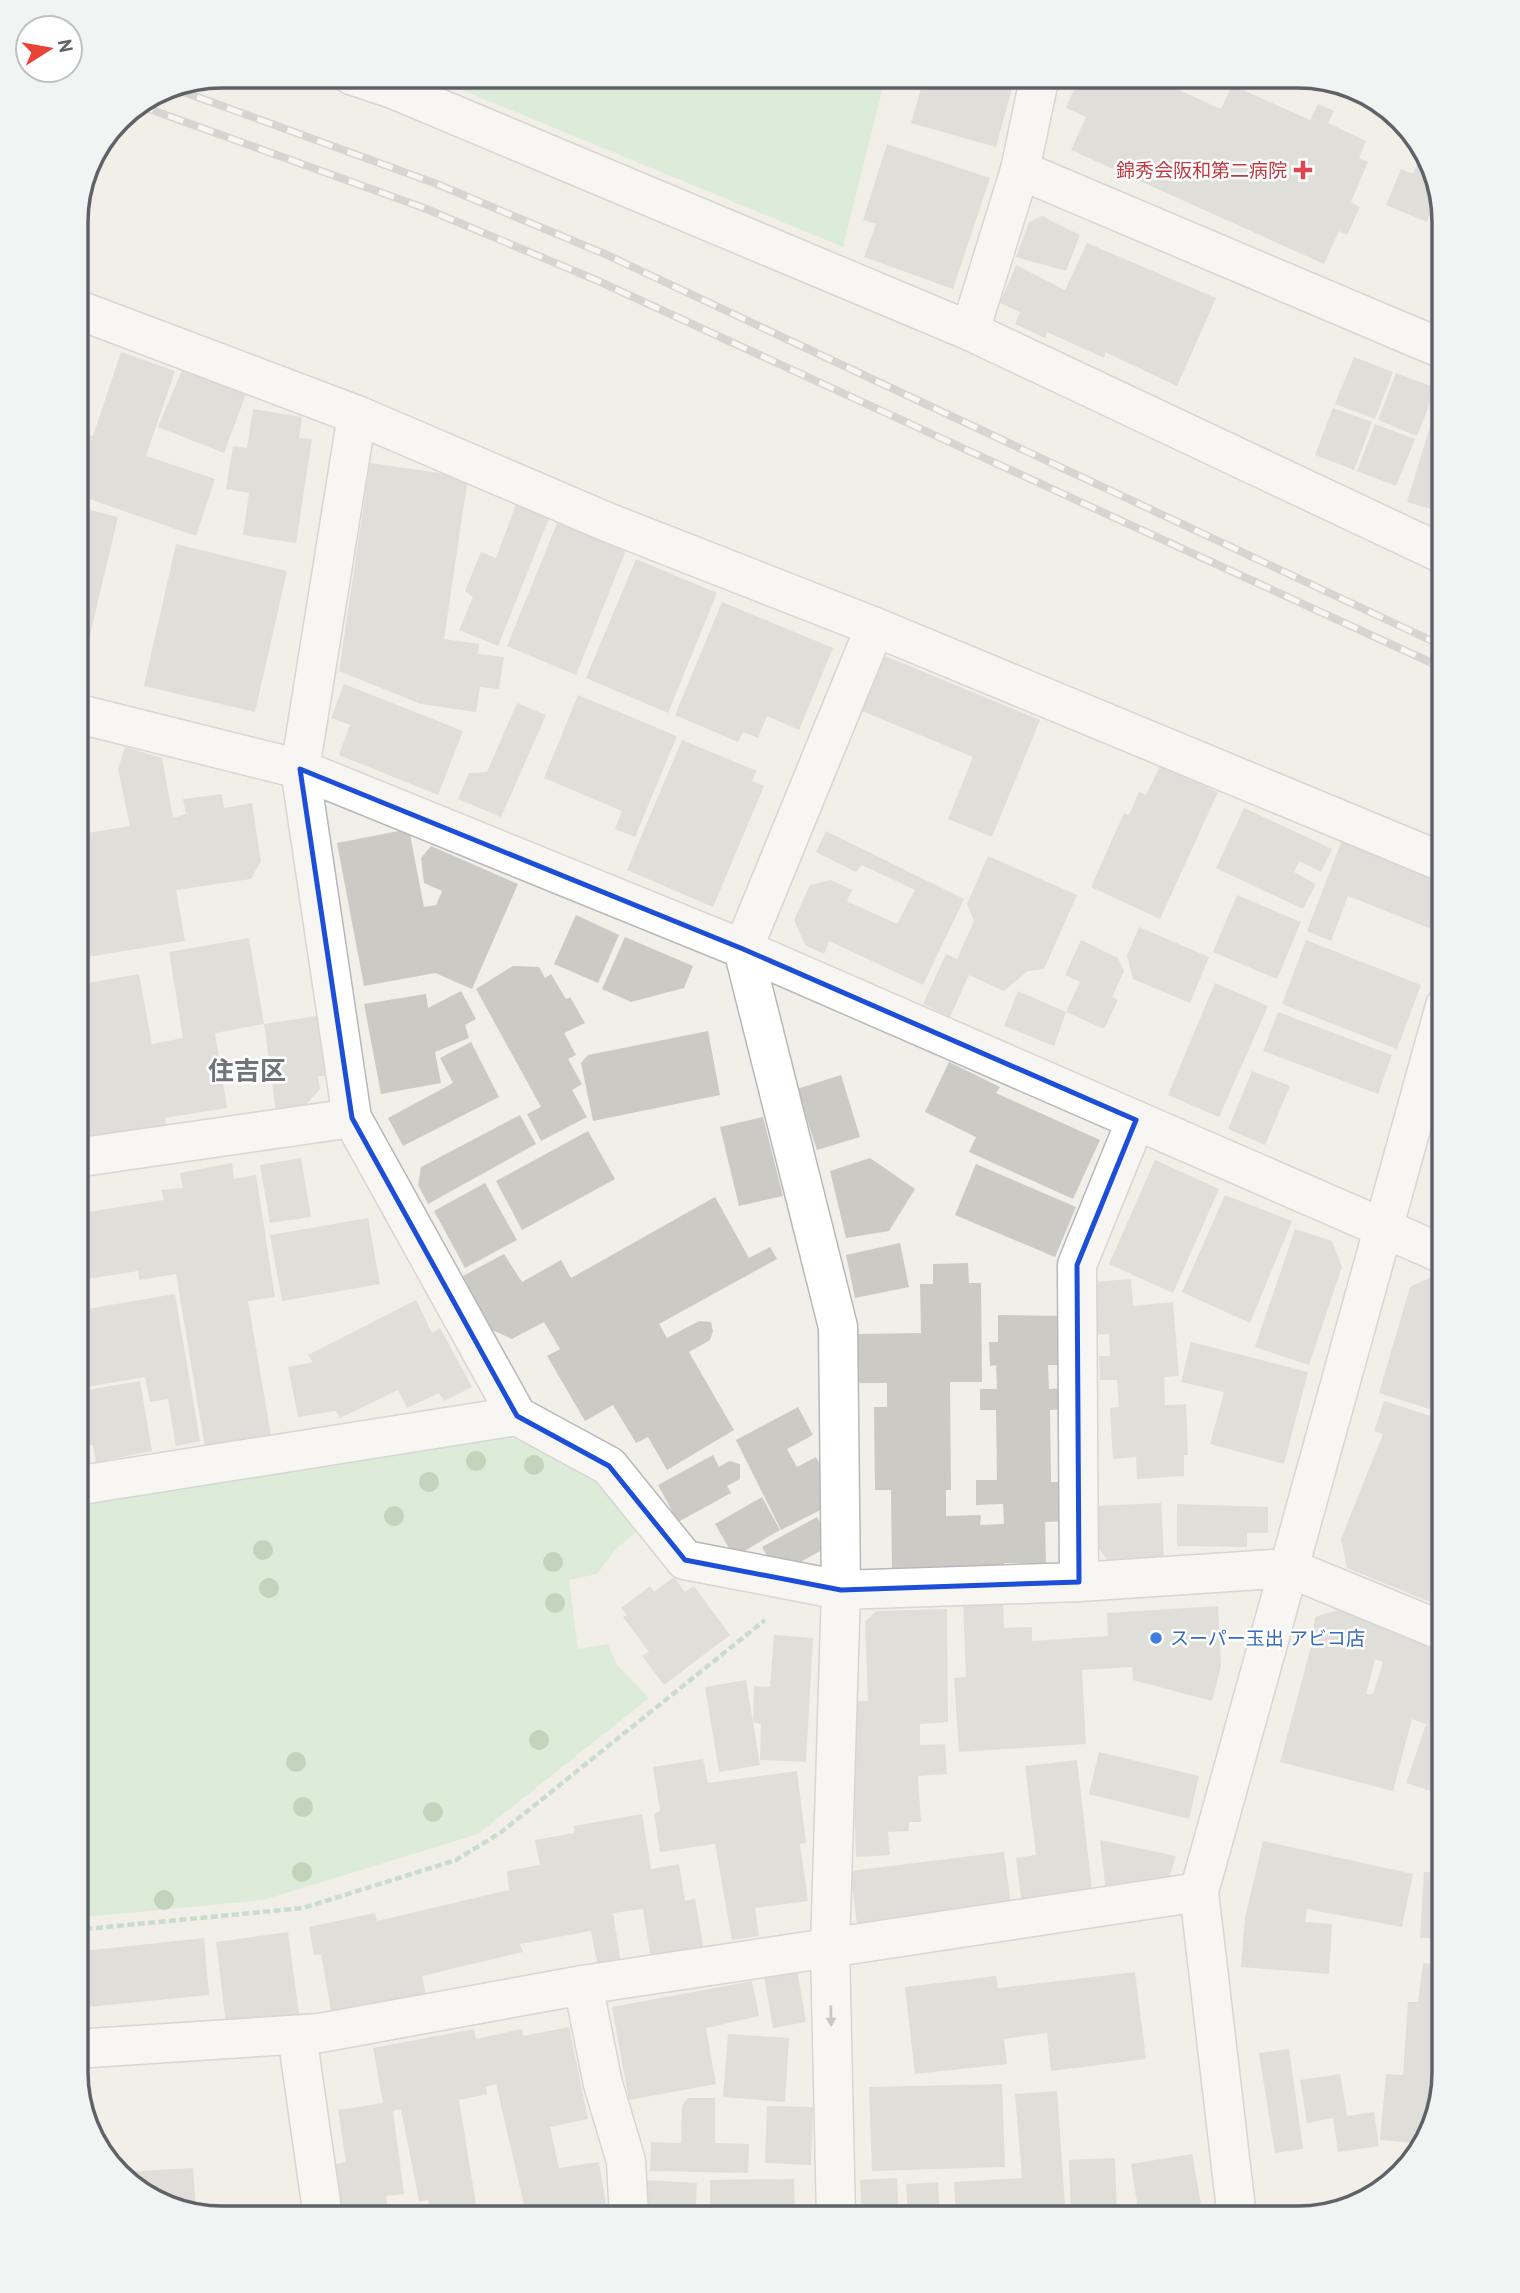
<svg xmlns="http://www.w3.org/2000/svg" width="1520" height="2293" font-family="'PT Sans','Noto Sans JP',sans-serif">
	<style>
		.green { fill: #c5e8c5 }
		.building { fill: #cccac5; fill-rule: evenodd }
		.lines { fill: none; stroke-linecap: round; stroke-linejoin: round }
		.minor-casing { stroke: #b5b8bc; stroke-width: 41 }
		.tertiary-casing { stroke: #b5b8bc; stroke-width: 41 }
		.path { stroke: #9cc7a9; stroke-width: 4.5; stroke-dasharray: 7 3.5; stroke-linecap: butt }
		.minor { stroke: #fff; stroke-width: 38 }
		.tertiary { stroke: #fff; stroke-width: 38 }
		.rail-casing { stroke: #b6b7b8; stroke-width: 8 }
		.rail { stroke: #fff; stroke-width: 5; stroke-dasharray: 16; stroke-linecap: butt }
		.tree { fill: #89b387 }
		.oneway { fill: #979a9d }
		.marked { fill: none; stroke: #1d4ed8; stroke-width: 5; stroke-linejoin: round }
		.health-dot { fill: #e0444e; stroke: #fff; stroke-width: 2.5 }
		.shop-dot { fill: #3f7fe0; stroke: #fff; stroke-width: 2.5 }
		.labels { text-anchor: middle; stroke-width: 5; stroke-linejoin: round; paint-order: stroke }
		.health-label { font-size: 19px; fill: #be3a42; stroke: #fff; text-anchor: end }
		.shop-label { font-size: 19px; fill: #366cbe; stroke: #fff; text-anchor: start }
		.district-label { font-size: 26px; font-weight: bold; fill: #70757a; stroke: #fff }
		.rim { fill: none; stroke: #5f6368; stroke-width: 3.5 }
	</style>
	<rect width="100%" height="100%" fill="#f1efe8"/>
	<!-- green -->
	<path class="green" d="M426,75H886L843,247Z
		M511,1437L599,1474L638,1530L614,1551L597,1574L569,1580L578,1649L608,1644L617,1665L649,1698L478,1834L263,1900L75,1918V1505Z"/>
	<!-- building -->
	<path class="building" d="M925,75H994L1014,81L996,147L911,123Z
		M1080,75L1148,76L1221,109L1232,85L1310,120L1318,104L1334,111L1328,123L1366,141L1359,158L1368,162L1351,202L1360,207L1347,235L1339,231L1324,264L1071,150L1086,117L1066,108Z
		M1304,76L1333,83L1332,86L1311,83Z
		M1347,88L1372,95L1377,100L1346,95Z
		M887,144L990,178L953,289L864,257L876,224L863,220Z
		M1424,147L1440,204L1435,202L1427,222L1386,205L1401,169L1413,174Z
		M1042,216L1080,235L1066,271L1016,257L1029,222Z
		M1087,243L1216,298L1177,386L1105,352L1104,358L1047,332L1045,338L1015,324L1020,312L1000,303L1016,265L1065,290Z
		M76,348L83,351L76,370Z
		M121,352L175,371L146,456L215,479L196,536L75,494L76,430L93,436Z
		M1354,357L1393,372L1375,419L1335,404Z
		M182,370L246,394L224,453L158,427Z
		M1396,373L1436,388L1417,436L1378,420Z
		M1437,404L1445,407V513L1407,502Z
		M1333,408L1372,422L1354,470L1315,455Z
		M253,409L302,417L299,438L312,439L296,543L243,535L249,493L226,489L233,446L247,448Z
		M1375,424L1415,439L1396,486L1357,471Z
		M370,463L468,477L444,639L479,644L478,654L504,657L499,689L480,687L476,712L421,704L339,671Z
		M516,504L549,518L498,646L459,630L473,597L465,591L481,552L496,558Z
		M75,506L118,517L80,677L75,676Z
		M558,521L626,550L576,675L507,646Z
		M176,544L287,571L255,712L144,686Z
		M636,559L717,593L668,713L586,678Z
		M722,602L833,648L799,730L767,716L758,738L743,732L738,742L675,715Z
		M885,656L1040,720L992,837L948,819L973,757L862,711Z
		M344,684L463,731L438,795L339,755L350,725L331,718Z
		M578,695L677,736L635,837L615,829L622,811L544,778Z
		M517,703L546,715L501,817L458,799L469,773L487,772Z
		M682,740L757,771L752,781L764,786L713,907L627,870Z
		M125,747L162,758L173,818L186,814L183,799L222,794L224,808L252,803L261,861L251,879L176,890L185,941L75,959V835L130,826L118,769Z
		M1160,766L1218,792L1160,919L1091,887L1124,813L1129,815L1139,792L1146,795Z
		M1244,808L1332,849L1321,872L1299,861L1294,872L1316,884L1303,909L1216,868Z
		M409,829L424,907L436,905L442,891L424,883L421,858L431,846L518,884L472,989L435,973L364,986L337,843Z
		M826,831L964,899L923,985L829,941L824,954L805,945L794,920L810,885L831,880L852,890L847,901L897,924L915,890L862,865L856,872L816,852Z
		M1342,840L1435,877L1443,907L1434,930L1348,896L1331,941L1307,931Z
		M988,856L1077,895L1044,969L1028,971L1004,991L969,975L950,1017L923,1004L946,954L957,959L974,921L967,904Z
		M1237,895L1301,922L1277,979L1213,952Z
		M576,915L619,935L598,983L554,964Z
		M1139,927L1209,957L1190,1003L1133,979L1127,956Z
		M625,937L693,966L684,988L631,1002L602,989Z
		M249,938L264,1024L215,1033L227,1108L165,1118L167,1132L75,1148V969L85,967L88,983L139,974L157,1072L152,1044L183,1038L169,952Z
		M1081,940L1118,958L1124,971L1112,997L1118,1000L1104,1029L1066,1012L1080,982L1065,975Z
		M1306,940L1421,985L1397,1049L1282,1004Z
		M513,966L539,967L545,978L551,974L566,999L570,997L585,1023L564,1033L576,1055L568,1059L582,1084L572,1090L587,1117L541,1141L527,1114L541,1107L476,989Z
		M1215,983L1268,1006L1219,1117L1168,1095Z
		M461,991L476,1019L465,1025L469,1038L435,1052L441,1083L381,1094L364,1004L426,994L428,1008Z
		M1018,991L1066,1012L1054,1046L1004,1026Z
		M1278,1012L1392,1055L1378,1094L1263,1051Z
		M317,1016L325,1076H318L320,1089L303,1108L276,1112L264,1024Z
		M708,1031L720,1095L593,1121L581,1063L588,1055Z
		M471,1042L499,1097L403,1146L388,1118L453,1083L440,1058Z
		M949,1062L1000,1087L996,1093L1100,1140L1073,1199L969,1152L976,1137L925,1112Z
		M1252,1071L1290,1086L1265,1145L1228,1129Z
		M841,1075L860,1137L817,1150L797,1089Z
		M520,1115L536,1144L428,1204L418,1185L421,1167Z
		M763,1117L783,1196L739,1206L720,1127Z
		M588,1131L615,1179L522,1230L496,1181Z
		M301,1158L311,1217L270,1223L260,1165Z
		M870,1158L915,1189L889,1231L846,1238L830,1171Z
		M1155,1160L1219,1189L1173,1293L1109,1264Z
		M232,1163L234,1179L256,1175L275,1297L248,1301L271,1436L205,1448L176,1274L139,1280L138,1271L75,1281V1214L164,1200L161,1190L183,1188L180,1173Z
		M976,1164L1076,1207L1055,1257L955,1215Z
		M485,1183L517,1240L465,1268L434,1211Z
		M1225,1195L1292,1221L1250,1323L1182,1292Z
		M715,1197L749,1258L770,1247L777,1259L659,1324L667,1338L699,1321L711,1322L713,1331L710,1340L689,1352L734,1430L667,1470L648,1437L636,1443L613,1405L585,1421L547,1356L560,1349L544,1322L512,1339L490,1329L463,1276L504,1254L522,1282L561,1260L571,1278Z
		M368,1218L380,1284L282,1301L270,1235Z
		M1295,1229L1332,1241L1342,1267L1309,1365L1255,1347Z
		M900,1243L909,1287L855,1298L846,1255Z
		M968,1263L969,1283H981L982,1382H950L951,1490H946V1516L981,1515L980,1525L1004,1524L1003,1504L976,1505V1480H997L996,1410H980V1389H997L996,1365L990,1366L989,1342H998V1315L1069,1316L1070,1365H1048L1049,1389L1066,1388L1067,1409L1050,1410L1051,1482H1070L1071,1521L1045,1522L1046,1563H1004V1569L892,1571L891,1490H875L874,1407H887V1383H857L856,1334L921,1333L920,1284H933V1264Z
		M1433,1276L1445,1281V1414L1379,1393L1410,1287Z
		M1131,1279L1133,1306L1173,1302L1179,1376L1164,1377L1165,1405L1186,1404L1188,1455H1184V1476L1137,1479L1136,1457L1113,1459L1110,1408L1119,1407L1117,1380H1100L1099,1356H1110L1109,1334L1095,1335L1091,1282Z
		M175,1294L200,1441L176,1446L168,1399L150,1402L145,1377L75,1389V1311Z
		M416,1300L432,1333L440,1328L472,1387L444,1401L439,1393L407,1408L398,1390L340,1418L336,1411L298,1417L288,1367L313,1362L308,1355Z
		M1191,1342L1308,1372L1284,1464L1210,1444L1224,1392L1181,1382Z
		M140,1381L152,1451L96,1462L93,1445L86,1446L83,1430L76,1432L75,1392Z
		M1384,1401L1444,1420L1433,1451L1445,1455V1594L1440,1606L1347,1568L1341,1539L1383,1434L1374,1431Z
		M798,1407L813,1435L787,1449L797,1467L816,1457L838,1501L781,1530L736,1440Z
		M713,1455L719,1467L729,1461L740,1464V1479L727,1486L731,1493L678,1522L658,1485Z
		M762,1497L780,1530L734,1557L715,1524Z
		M1161,1503L1164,1559L1108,1561L1095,1543L1093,1506Z
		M1177,1504L1268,1507V1533H1247V1547L1177,1546Z
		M817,1517L824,1529L822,1550L790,1568L770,1561L762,1547Z
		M674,1577L685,1592L694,1586L730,1635L664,1685L642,1656L649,1652L623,1617L627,1615L621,1608L650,1586L654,1592Z
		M1003,1598L1004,1628L1032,1627V1641L1108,1636L1107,1613L1218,1606L1221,1666L1212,1701L1133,1680L1132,1667L1082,1670L1086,1744L959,1752L954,1678L966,1677L963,1599Z
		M1344,1608L1445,1644V1796L1406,1783L1426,1724L1412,1719L1393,1791L1280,1762L1312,1643L1315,1617ZM1375,1659L1383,1662L1373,1694H1366Z
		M947,1609L948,1722L920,1724V1745L945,1744L947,1774L918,1776L921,1822H909V1831L888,1832L890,1855L856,1857L851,1702L868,1701L865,1622L876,1611Z
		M774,1635L813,1638L806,1762L760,1760L761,1724L753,1722L754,1686L770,1687Z
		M746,1680L760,1765L719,1772L705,1687Z
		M1099,1752L1199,1776L1189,1819L1089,1794Z
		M703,1759L708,1783L797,1771L806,1843L800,1844L808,1901L755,1908L759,1936L732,1940L715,1844L660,1852L654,1814L660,1811L653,1767Z
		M1077,1760L1093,1898L1022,1906L1016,1858L1036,1855L1025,1766Z
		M642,1814L651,1869L679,1864L685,1901L695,1899L704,1950L651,1959L643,1909L613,1913L621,1964L598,1968L591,1931L520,1944L523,1952L422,1976L427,1999L332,2016L321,1954L314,1955L309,1927L375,1913L377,1921L509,1890L507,1871L540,1865L535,1840L574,1833V1826Z
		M1100,1840L1176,1856L1168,1881L1106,1893Z
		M1263,1841L1413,1874L1402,1927L1307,1909L1305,1922L1332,1924L1329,1974L1241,1967L1245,1918Z
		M1004,1852L1011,1905L857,1924L850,1871Z
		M1424,1872L1445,1873V1939L1420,1938Z
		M288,1932L299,2014L226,2024L216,1942Z
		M204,1938L209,1995L88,2007L83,1951Z
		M1423,1963L1445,1966V2071L1425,2144L1380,2140L1386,2074L1403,2075L1408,2002H1418Z
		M797,1970L806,2022L773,2028L764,1976Z
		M1135,1972L1146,2059L1051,2071L1047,2033L1004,2039L1007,2064L915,2074L905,1987L996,1976L998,1988Z
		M752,1981L759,2016L706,2028L716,2084L629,2100L612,2007Z
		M569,2027L588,2119L550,2127L559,2168L599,2162L607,2210L563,2218H527L496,2084L486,2087L487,2094L459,2100L477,2211L432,2218L428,2200L419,2201L401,2109L393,2111L404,2194L386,2196L389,2218L341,2217L333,2164L346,2162L338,2110L383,2103L373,2048L474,2029L476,2039L522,2029L523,2036Z
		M728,2034L789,2038L785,2102L723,2097Z
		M1289,2049L1303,2149L1275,2153L1259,2053Z
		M1340,2074L1347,2116L1374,2112L1379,2146L1338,2152L1333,2118L1307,2123L1300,2080Z
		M1002,2084L1005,2167L872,2171L869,2087Z
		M1057,2091L1066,2218H956L954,2182L1022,2178L1015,2094Z
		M688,2098H715V2143L749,2144L748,2173L650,2171L651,2142L681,2143L682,2106Z
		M767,2106L813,2107L811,2165L765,2163Z
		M1192,2154L1201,2204L1139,2215L1131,2164Z
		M1115,2158L1117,2214L1071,2216L1069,2160Z
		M193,2168L196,2212L141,2193L121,2172Z
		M897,2178L899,2218H862L860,2180Z
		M794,2179L795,2218H740L739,2214L710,2215V2180Z
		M647,2180L697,2183L695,2218L645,2215Z
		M938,2182L940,2217L908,2218L906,2184Z"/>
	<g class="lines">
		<defs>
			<path id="minor" d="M351,75L393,89L970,331L1445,555
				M76,309L357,415L607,522L875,627L1445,863
				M970,331L1020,170L1040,75
				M357,415L300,769L352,1118L517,1416
				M75,713L300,769L743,949L1445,1255
				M75,1158L352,1118
				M75,1486L517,1416L609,1466L685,1560L841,1590L1079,1582L1289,1568L1445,1632
				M1079,1582L1077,1265L1136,1120
				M583,1985L603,2084L626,2161L629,2218
				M297,2035L323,2217
				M75,2049L320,2033L583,1985L1199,1892
				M836,2218L830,1947L841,1590L838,1327L743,949L875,627"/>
			<path id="tertiary" d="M1020,170L1445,350
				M1237,2218L1199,1892L1445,1006"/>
		</defs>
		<!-- minor casing -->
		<use href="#minor" class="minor-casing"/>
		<!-- tertiary casing -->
		<use href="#tertiary" class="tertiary-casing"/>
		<!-- path -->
		<path class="path" d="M75,1930L303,1908L456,1860L500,1833L765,1620"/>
		<!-- minor -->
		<use href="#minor" class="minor"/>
		<!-- tertiary -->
		<use href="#tertiary" class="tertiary"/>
		<defs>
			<path id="rail" d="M167,86L437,184L607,255L1445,647
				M138,105L424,208L596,280L1445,669"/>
		</defs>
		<!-- rail casing -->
		<use href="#rail" class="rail-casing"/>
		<!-- rail -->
		<use href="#rail" class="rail"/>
	</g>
	<!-- trees -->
	<g class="tree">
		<circle cx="476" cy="1461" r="10"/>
		<circle cx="534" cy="1465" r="10"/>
		<circle cx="429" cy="1482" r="10"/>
		<circle cx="394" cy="1516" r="10"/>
		<circle cx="263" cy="1550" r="10"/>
		<circle cx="553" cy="1562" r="10"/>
		<circle cx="269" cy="1588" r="10"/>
		<circle cx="555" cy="1603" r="10"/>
		<circle cx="539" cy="1740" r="10"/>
		<circle cx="296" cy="1762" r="10"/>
		<circle cx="303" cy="1807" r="10"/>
		<circle cx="433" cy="1812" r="10"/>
		<circle cx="302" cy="1872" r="10"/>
		<circle cx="164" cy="1900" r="10"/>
	</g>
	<!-- one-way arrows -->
	<defs><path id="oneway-solid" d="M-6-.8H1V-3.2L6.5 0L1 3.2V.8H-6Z" transform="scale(1.75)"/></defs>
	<use class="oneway" href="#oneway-solid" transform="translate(831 2016) rotate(89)"/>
	<!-- marked area -->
	<path d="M0 0H1520V2293H0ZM300,769L743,949L1136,1120L1077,1265L1079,1582L841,1590L685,1560L609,1466L517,1416L352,1118Z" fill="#f1efe8" fill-opacity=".55" fill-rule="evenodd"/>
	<path class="marked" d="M300,769L743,949L1136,1120L1077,1265L1079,1582L841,1590L685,1560L609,1466L517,1416L352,1118Z"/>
	<!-- markers -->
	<path class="health-dot" d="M1299.5 159.5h7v7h7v7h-7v7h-7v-7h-7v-7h7z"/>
	<circle class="shop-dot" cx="1156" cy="1638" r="7"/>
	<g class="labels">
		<!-- health labels -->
		<g class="health-label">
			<text x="1287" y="177">錦秀会阪和第二病院</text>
		</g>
		<!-- shop labels -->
		<g class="shop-label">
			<text x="1170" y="1645">スーパー玉出 アビコ店</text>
		</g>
		<!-- district labels -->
		<g class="district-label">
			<text x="247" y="1080">住吉区</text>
		</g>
	</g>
	<!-- crop -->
	<path d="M0 0H1520V2293H0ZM222 88H1298A134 134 0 0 1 1432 222V2072A134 134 0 0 1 1298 2206H222A134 134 0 0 1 88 2072V222A134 134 0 0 1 222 88Z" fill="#f2f3f3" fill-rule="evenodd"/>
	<path class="rim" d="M222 88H1298A134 134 0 0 1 1432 222V2072A134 134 0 0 1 1298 2206H222A134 134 0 0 1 88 2072V222A134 134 0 0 1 222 88Z"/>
	<!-- north arrow -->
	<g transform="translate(49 49) rotate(79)"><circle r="33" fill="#ffffff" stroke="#bfc1c3" stroke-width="2"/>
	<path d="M0-5L12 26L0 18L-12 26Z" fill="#ea4335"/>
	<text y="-10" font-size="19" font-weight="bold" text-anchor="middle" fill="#5f6368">N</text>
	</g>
</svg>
